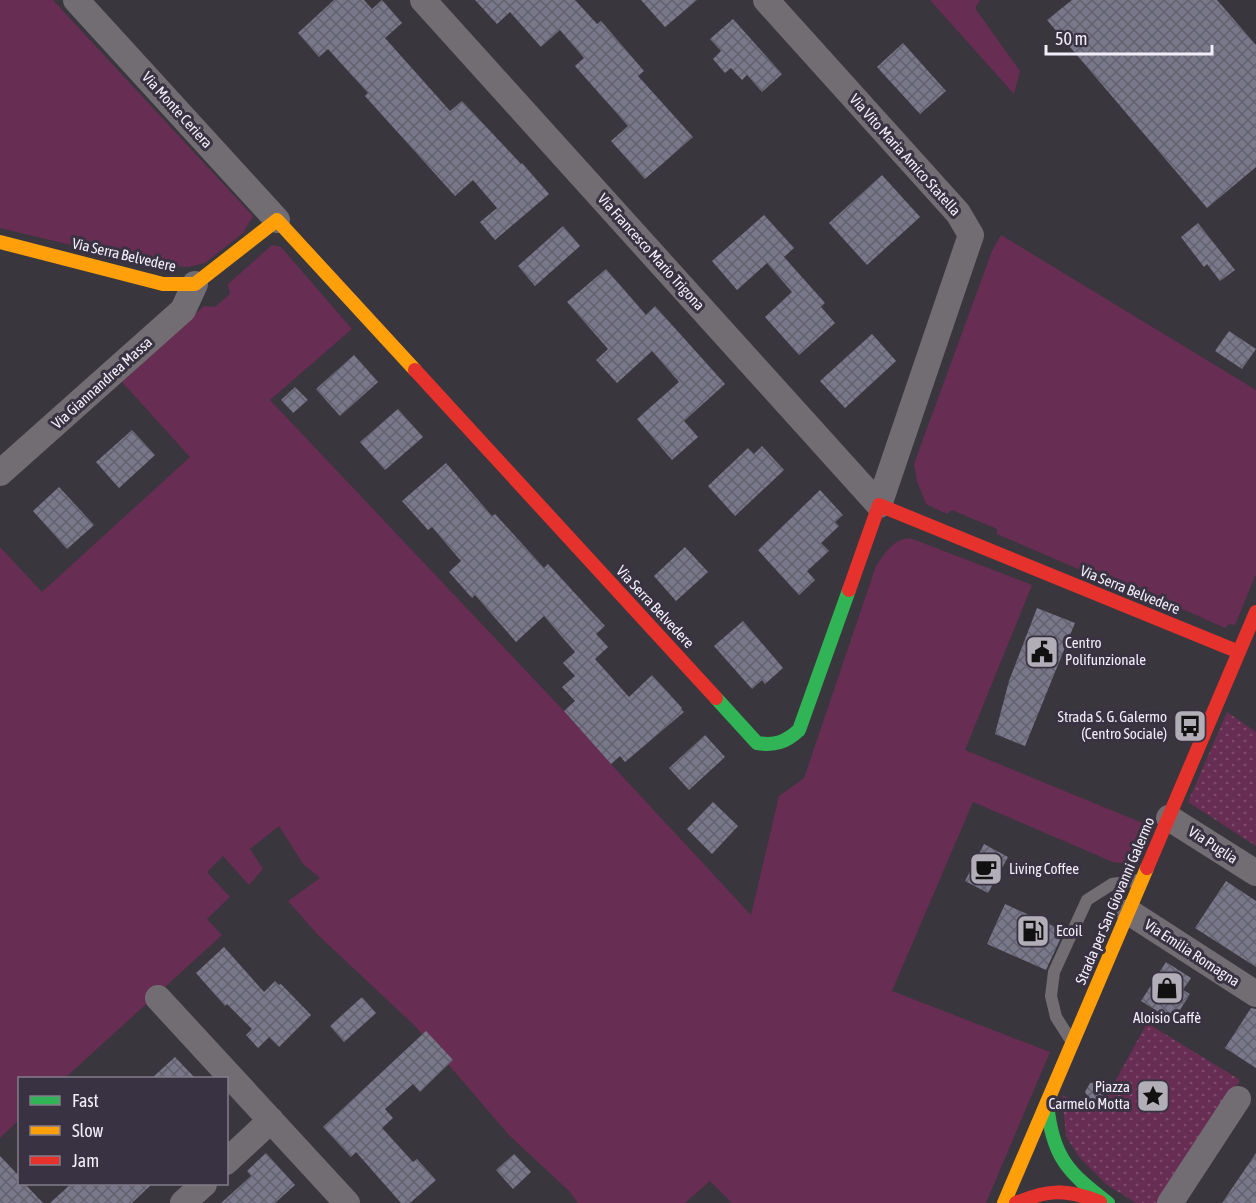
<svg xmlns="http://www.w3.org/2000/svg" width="1256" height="1203" font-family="'Asap Condensed',sans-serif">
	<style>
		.grass { fill: #672d52 }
		.park { fill: url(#park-dots) }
		.building { fill: url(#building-cross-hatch) }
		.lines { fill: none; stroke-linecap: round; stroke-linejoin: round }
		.lane { stroke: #716d72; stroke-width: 12 }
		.street { stroke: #716d72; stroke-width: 26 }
		.fast { stroke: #30b455; stroke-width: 14 }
		.slow { stroke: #ff9f0a; stroke-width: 14 }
		.jam { stroke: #e5322d; stroke-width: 14 }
		.labels { text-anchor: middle; stroke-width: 6; stroke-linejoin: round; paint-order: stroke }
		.street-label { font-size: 15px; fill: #f2eef8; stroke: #393242 }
		.poi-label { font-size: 15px; fill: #f2eef8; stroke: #393242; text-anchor: start }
	</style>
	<defs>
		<pattern id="park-dots" width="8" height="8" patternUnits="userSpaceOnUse" patternTransform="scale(1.5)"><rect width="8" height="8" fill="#672d52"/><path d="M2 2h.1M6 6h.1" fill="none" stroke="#7d4c6c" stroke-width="1.8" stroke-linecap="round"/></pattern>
		<pattern id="building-cross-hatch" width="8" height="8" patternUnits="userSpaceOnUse" patternTransform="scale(1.5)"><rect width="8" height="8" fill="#79778a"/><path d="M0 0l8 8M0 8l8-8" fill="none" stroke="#63616d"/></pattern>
	</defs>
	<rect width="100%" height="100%" fill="#3a363e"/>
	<!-- grass -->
	<path class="grass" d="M0,0H53L253,216L243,233L205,263L189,267L154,265L0,228Z
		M930,0H980L975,8L1020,71L1014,94Z
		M1001,235L1256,390V574L1235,625L1229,624L1225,628L1133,587L1129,591L997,534V529L952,510L947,514L926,504L917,481L914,464L992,251Z
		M272,245L281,247L352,329L270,400L564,711L611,764L751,915L779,796L804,778L876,566C886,552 892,540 910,538L1032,585L965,750L1145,824L1127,864L1113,862L973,802L892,991L1050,1052L986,1203H732L710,1181L685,1203H578L569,1191L509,1135L416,1027L317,934L288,901L320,878L303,864L279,826L250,849L263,869L249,885L223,856L207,872L230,897L207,919L222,935L65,1078H20L19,1120L0,1138V547L42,592L190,457L122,382L204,306L215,307L230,294L228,284Z"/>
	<!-- park -->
	<path class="park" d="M1227,712L1256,732V846L1188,802Z
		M1147,1023L1240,1080L1162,1203H1136L1106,1184L1079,1157L1066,1136L1062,1095L1099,1111Z"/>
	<!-- building -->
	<path class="building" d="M334,0H364L372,9L382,0L402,23L385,38L450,111L462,101L521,164L522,163L549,194L495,240L480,222L497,208L473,180L455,196L365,96L368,93L328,49L319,57L298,33Z
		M475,0H575L597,24L601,21L644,71L638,76L693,137L645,179L611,141L628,126L575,66L584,58L560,30L541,47L510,12L497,24Z
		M641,0H697L665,27Z
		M1072,0H1217L1256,45V167L1207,208L1047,20Z
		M733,19L782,74L762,92L747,75L742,80L731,68L725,73L713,59L721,51L710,39Z
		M903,43L946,91L920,114L877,67Z
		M882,175L920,217L867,265L829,223Z
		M764,215L794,248L784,257L825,303L821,307L835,323L799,355L765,317L792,292L767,263L737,290L712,261Z
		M1198,223L1235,270L1220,281L1207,264L1204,267L1181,237Z
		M563,226L580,246L535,286L518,266Z
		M606,269L646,315L655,306L725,384L684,421L698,437L672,460L637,419L679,382L652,351L617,383L596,360L608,349L567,302Z
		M1229,331L1256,349L1242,369L1215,351Z
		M872,334L896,361L845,408L820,381Z
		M354,355L378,382L340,416L316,389Z
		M295,387L308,400L293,413L281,400Z
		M398,409L423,437L385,470L360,442Z
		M132,430L155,455L119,488L96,462Z
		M762,446L784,470L735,516L708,486L748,448L754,454Z
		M446,463L492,516L495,514L544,568L548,564L605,626L596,634L608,647L595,659L629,697L652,675L682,708L681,709L684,712L625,762L620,756L611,764L564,711L575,701L562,687L575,676L563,663L575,652L544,616L516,642L475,595L472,598L449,572L461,561L432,527L428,530L402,501Z
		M59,487L94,525L67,549L33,511Z
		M820,490L843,515L835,522L839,526L821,543L829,551L807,571L815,580L799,595L758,550Z
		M685,547L708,572L676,601L654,576Z
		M1037,608L1075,623L1025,746L995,734L1009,681Z
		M743,621L783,668L765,684L762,680L752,689L714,646Z
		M705,735L725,757L689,790L669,768Z
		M713,802L738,826L712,854L687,829Z
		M984,844L1008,857L988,893L965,881Z
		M1226,881L1256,901V967L1195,928Z
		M1005,904L1064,931L1046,970L987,944Z
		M224,947L264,992L275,981L279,985L281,984L311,1015L279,1047L269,1037L258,1048L246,1035L252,1029L227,1004L225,1006L196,973Z
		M1166,962L1191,978L1183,990L1190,994L1173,1021L1141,1001Z
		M362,997L376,1013L344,1042L330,1026Z
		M1251,1008L1256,1009V1068L1225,1048Z
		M426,1031L453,1060L420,1092L413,1084L385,1109L393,1118L382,1128L413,1162L417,1159L436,1180L410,1203H401L356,1152L351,1157L323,1127Z
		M175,1057L195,1078H152Z
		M1100,1082L1105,1091L1100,1100H1090L1085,1092L1090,1083Z
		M266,1153L295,1185L275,1203H221L251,1176L247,1171Z
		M1256,1153V1203H1222Z
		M514,1154L531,1172L513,1189L496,1170Z
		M0,1156L20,1177V1184H25L43,1203H0Z
		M71,1184H152L132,1203H50Z"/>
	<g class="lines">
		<!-- lane -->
		<path class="lane" d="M1070,1039L1056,1017L1051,996L1054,972L1087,900L1112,884L1139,880"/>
		<!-- street -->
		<path class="street" d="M76,0L277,220
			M423,0L879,505L971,235L958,213L766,0
			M0,473L183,310L195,284
			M1169,818L1256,873
			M1129,912L1256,994
			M158,998L347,1203
			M226,1162L271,1120
			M183,1203L204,1184
			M1170,1203L1238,1099"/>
		<!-- fast -->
		<path class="fast" d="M716,698L757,743C775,746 786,742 799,730L849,590
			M1047,1103C1052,1156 1067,1172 1108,1203"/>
		<!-- slow -->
		<path class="slow" d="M0,242L163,284H195L277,220L415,370
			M1004,1203L1147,868"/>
		<!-- jam -->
		<path class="jam" d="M415,370L716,698
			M849,590L879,505L1239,652
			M1147,868L1256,612
			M1016,1203C1049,1189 1066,1189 1100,1202"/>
	</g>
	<!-- icons -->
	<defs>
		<symbol id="civic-square" viewBox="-11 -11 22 22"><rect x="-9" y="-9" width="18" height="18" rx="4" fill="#b2aeb7" stroke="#393242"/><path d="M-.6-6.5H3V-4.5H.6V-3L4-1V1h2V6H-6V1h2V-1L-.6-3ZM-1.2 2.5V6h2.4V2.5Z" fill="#111"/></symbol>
		<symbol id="bus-square" viewBox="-11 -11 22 22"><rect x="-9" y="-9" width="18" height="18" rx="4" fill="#b2aeb7" stroke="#393242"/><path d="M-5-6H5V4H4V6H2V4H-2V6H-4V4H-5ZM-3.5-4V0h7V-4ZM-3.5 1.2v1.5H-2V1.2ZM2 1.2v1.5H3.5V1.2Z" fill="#111"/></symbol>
		<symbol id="cafe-square" viewBox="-11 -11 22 22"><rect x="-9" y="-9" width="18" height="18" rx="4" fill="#b2aeb7" stroke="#393242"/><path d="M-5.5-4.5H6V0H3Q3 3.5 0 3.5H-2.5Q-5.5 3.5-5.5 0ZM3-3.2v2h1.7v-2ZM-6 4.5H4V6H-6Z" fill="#111"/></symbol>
		<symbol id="fuel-square" viewBox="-11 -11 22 22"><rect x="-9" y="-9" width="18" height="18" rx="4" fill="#b2aeb7" stroke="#393242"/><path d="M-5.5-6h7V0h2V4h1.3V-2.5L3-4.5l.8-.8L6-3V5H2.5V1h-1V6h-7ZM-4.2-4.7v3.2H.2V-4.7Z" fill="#111"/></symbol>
		<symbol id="shop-square" viewBox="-11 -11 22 22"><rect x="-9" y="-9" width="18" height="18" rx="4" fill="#b2aeb7" stroke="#393242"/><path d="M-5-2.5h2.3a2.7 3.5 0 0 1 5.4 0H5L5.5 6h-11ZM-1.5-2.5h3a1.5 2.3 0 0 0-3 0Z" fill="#111"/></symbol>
		<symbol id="sight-square" viewBox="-11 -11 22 22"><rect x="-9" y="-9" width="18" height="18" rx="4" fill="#b2aeb7" stroke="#393242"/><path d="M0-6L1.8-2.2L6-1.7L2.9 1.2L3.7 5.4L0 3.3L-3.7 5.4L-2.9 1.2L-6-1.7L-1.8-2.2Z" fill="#111"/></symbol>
	</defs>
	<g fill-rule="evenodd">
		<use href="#civic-square" x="1023" y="633" width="38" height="38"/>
		<use href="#bus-square" x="1171" y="707" width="38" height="38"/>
		<use href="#cafe-square" x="967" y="850" width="38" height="38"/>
		<use href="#fuel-square" x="1014" y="912" width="38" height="38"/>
		<use href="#shop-square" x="1148" y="969" width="38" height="38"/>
		<use href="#sight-square" x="1134" y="1077" width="38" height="38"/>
	</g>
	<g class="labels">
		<!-- street labels -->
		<g class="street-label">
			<text transform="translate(177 110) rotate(48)" y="5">Via Monte Ceriera</text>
			<text transform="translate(905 155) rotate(48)" y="5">Via Vito Maria Amico Statella</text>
			<text transform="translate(651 252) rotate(48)" y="5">Via Francesco Mario Trigona</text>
			<text transform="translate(124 255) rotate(13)" y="5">Via Serra Belvedere</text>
			<text transform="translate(102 383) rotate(-42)" y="5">Via Giannandrea Massa</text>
			<text transform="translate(1130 590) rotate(22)" y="5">Via Serra Belvedere</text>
			<text transform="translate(655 607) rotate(47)" y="5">Via Serra Belvedere</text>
			<text transform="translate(1213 845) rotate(33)" y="5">Via Puglia</text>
			<text transform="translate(1115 901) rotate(-67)" y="5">Strada per San Giovanni Galermo</text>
			<text transform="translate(1192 953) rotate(33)" y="5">Via Emilia Romagna</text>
		</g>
		<!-- poi labels -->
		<g class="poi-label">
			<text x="1065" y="648">Centro<tspan x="1065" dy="17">Polifunzionale</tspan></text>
			<text x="1167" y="722" text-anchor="end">Strada S. G. Galermo<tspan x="1167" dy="17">(Centro Sociale)</tspan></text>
			<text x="1009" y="874">Living Coffee</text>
			<text x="1056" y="936">Ecoil</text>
			<text x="1167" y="1023" text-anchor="middle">Aloisio Caffè</text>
			<text x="1130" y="1092" text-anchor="end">Piazza<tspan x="1130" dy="17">Carmelo Motta</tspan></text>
		</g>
	</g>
	<!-- legend -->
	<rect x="18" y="1077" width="210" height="108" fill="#393242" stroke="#837d8b" stroke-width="1.5"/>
	<rect x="30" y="1096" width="30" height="9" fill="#30b455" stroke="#837d8b" stroke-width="1.5"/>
	<text x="72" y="1107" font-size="18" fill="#f2eef8">Fast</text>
	<rect x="30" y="1126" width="30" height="9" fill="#ff9f0a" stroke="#837d8b" stroke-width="1.5"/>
	<text x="72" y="1137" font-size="18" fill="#f2eef8">Slow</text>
	<rect x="30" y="1156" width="30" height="9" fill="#e5322d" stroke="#837d8b" stroke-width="1.5"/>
	<text x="72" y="1167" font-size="18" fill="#f2eef8">Jam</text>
	<!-- scale -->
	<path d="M1046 45v9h166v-9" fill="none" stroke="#f2eef8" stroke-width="3"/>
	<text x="1055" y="45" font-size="18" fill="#f2eef8" stroke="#393242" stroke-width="4.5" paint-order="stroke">50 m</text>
</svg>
